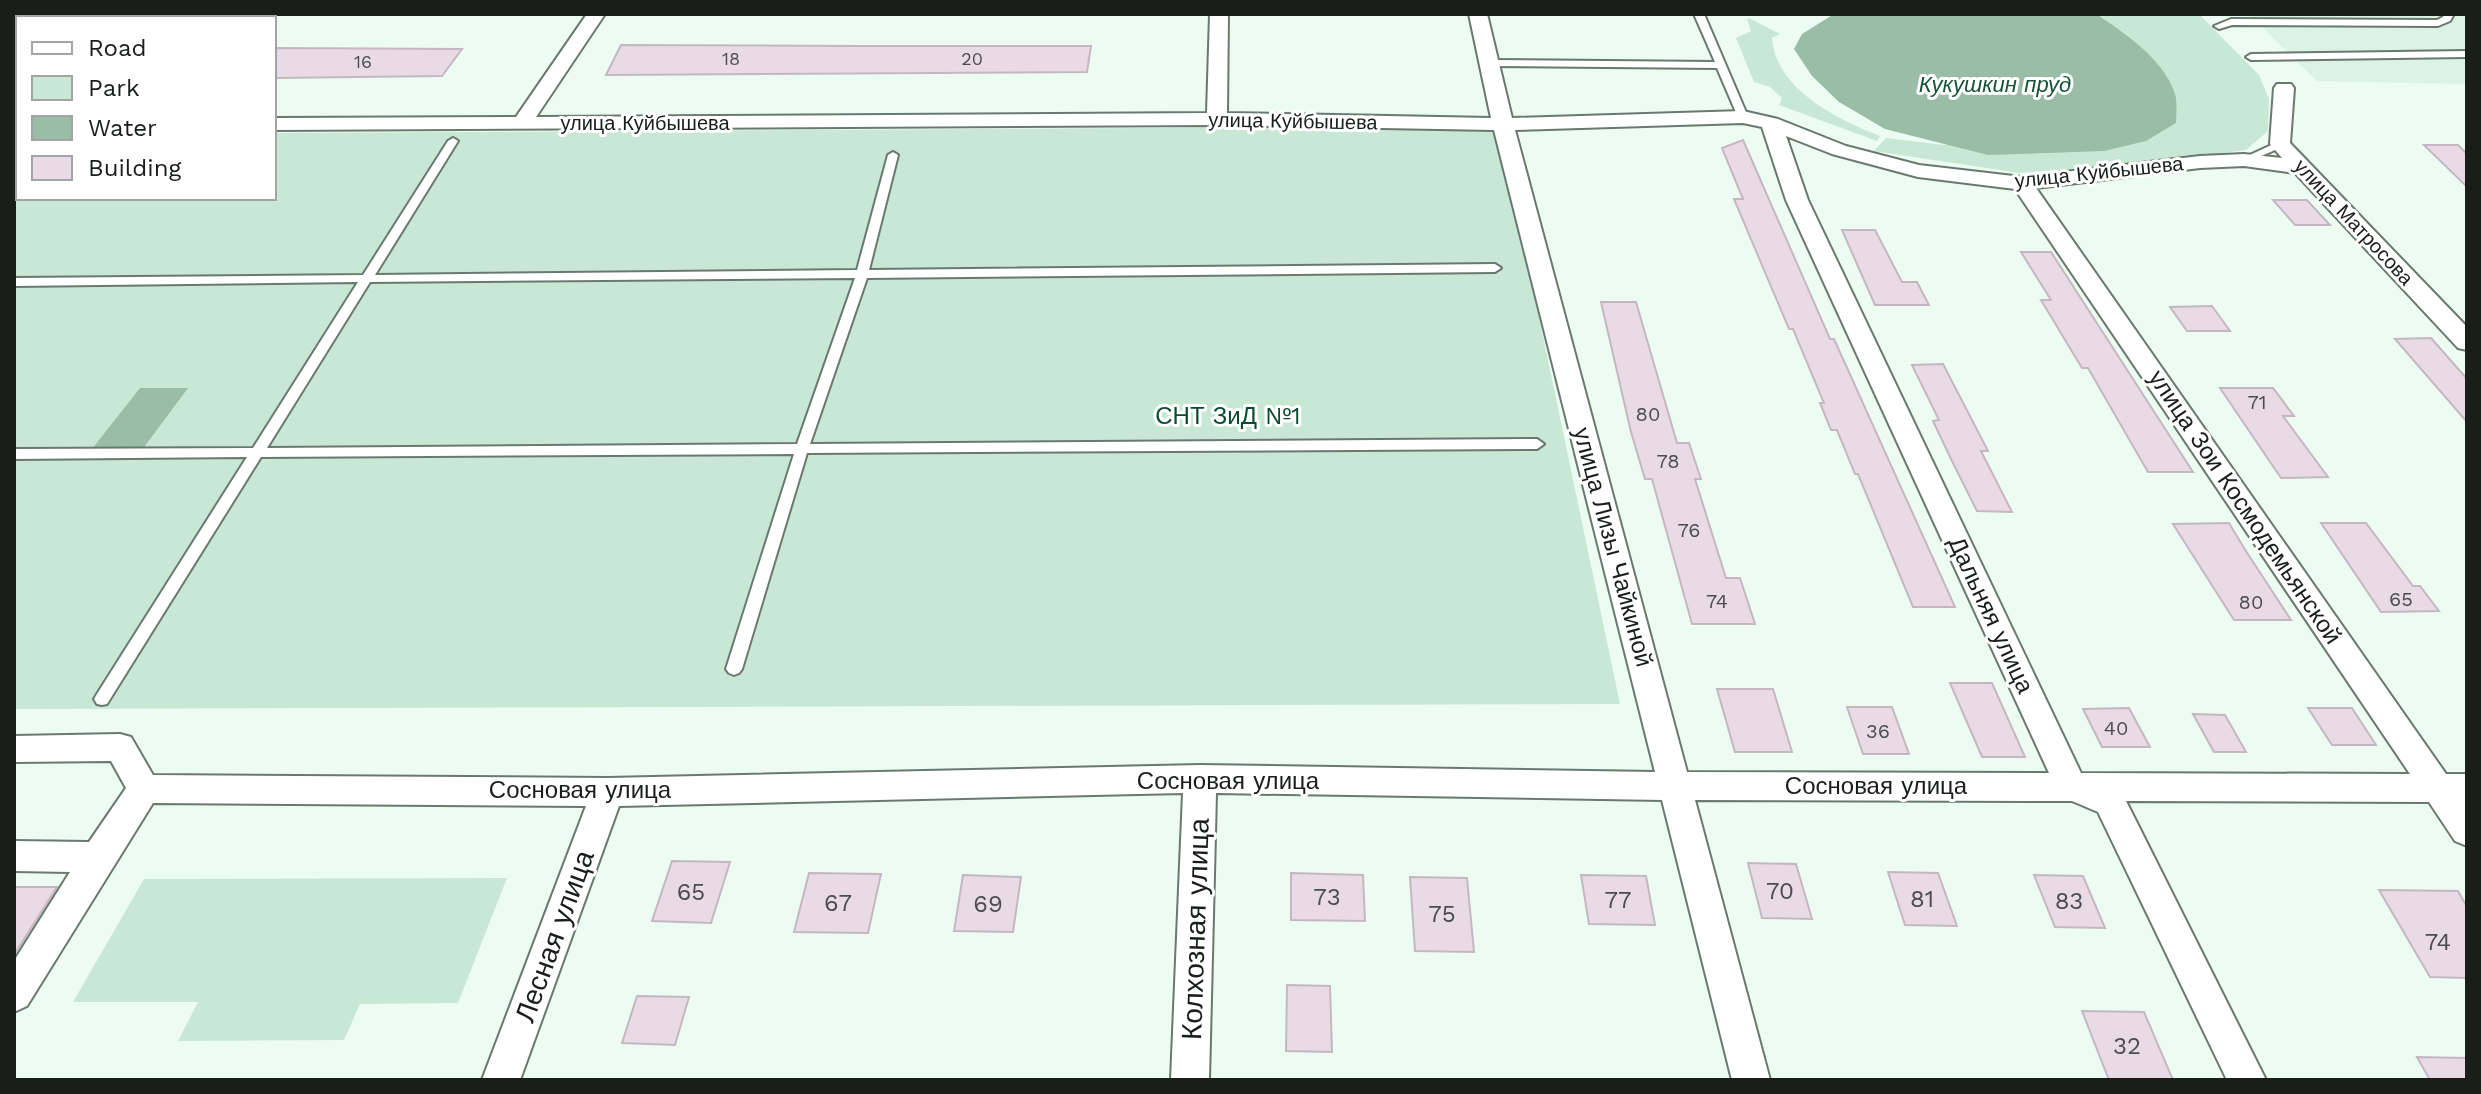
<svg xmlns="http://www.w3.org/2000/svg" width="2481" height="1094" font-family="'Work Sans',sans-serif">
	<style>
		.built { fill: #dbf2e4 }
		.green { fill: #c8e8d5 }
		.water { fill: #99bda7 }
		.building { fill: #e9dbe6; stroke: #c5b7c2; stroke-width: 2 }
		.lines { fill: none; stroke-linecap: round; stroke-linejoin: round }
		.service-casing { stroke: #6a7970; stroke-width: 4 }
		.minor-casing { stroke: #6a7970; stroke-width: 4 }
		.service { fill: #fff; fill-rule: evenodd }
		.minor { fill: #fff; fill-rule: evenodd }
		.labels { text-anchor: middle; stroke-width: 6; stroke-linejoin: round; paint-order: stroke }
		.far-number-label { font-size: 18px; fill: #4d4d4e }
		.far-street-label { font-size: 20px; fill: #191e1b; stroke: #fff }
		.number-label { font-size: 20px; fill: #4d4d4e }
		.far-water-label { font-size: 22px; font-style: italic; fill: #155336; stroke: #fff }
		.park-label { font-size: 24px; fill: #0a4b2f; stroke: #fff }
		.street-label { font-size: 24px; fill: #191e1b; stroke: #fff }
		.near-number-label { font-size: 24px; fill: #4d4d4e }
		.near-street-label { font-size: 28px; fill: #191e1b; stroke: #fff }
	</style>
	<rect width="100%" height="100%" fill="#ecfcf2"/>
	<!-- built -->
	<path class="built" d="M2249,14H2467V84L2317,81Z"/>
	<!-- green -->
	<path class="green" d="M2099,14H2199L2259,75L2269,99L2268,131L2246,150L2145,163L2019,173L1874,151L1886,138L1944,145L2175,92L2156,63Z
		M1749,18L1780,34L1772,38C1775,89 1838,120 1880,136L1877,141L1779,105L1782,98L1770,87L1754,82L1736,38L1751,31L1747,19Z
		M1499,126L1620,704L14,709V134H18V198H274V133Z
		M507,878L458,1003L360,1004L344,1040L178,1041L198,1002H73L144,879Z"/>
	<!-- water -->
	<path class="water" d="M1834,14H2097C2124,33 2162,58 2174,91C2178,100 2176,114 2176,123L2146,141L2104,151L1988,155L1885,129L1839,102L1812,76L1794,49L1802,34Z
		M140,388H188L139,454H88Z"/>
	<!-- building -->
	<path class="building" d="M621,45L858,46H1091L1087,72L606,75Z
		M274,48L462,49L442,76L274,78Z
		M1743,140L1830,339H1834L1955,607H1913L1858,474H1855L1837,430H1831L1820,403H1824L1793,329H1789L1734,199H1743L1722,148Z
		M2424,145H2458L2467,154V187Z
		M2273,200H2307L2330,225H2295Z
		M1842,230H1875L1902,282H1917L1929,305H1875Z
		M2021,252H2051L2193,472H2148L2088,368H2082L2041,300H2051Z
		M1601,302H1636L1677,443H1689L1701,479H1695L1726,578H1740L1755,624H1692L1652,479H1645L1631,432Z
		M2212,306L2230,331H2187L2170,307Z
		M2431,338L2467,379V422L2395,339Z
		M1943,364L1988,451H1981L2012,512L1977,511L1951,459L1933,421L1939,420L1912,365Z
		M2220,388H2273L2294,416H2283L2328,477L2281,478Z
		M2229,523L2244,548L2291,620H2234L2173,524Z
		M2321,523H2366L2413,586H2420L2439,611L2381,612Z
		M1950,683H1992L2025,757H1982Z
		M1717,689H1773L1792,752H1735Z
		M1847,707H1892L1909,754H1863Z
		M2129,708L2150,747H2102L2083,709Z
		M2308,708H2352L2376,745H2332Z
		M2193,714L2225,715L2246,752H2214Z
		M672,861L730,862L711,923L652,921Z
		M1748,863L1796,864L1812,919L1762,918Z
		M1888,872L1938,873L1957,926L1905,925Z
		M809,873L881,874L868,933L794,932Z
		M1291,873L1363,875L1365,921L1291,920Z
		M963,875L1021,877L1013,932L954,931Z
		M1581,875L1646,876L1655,925L1589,924Z
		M2034,875L2083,876L2105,928L2055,927Z
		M1410,877L1467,878L1474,952L1415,951Z
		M14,887H57L14,955Z
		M2379,890L2458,891L2467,907V978L2430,977Z
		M1287,985L1330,986L1332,1052L1286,1051Z
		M637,996L689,997L675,1045L622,1043Z
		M2082,1011L2144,1012L2173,1080H2109Z
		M2417,1057L2467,1058V1080H2430Z"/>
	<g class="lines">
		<defs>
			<path id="service" d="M1694,14H1704L1748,117L1747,119L1738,117L1717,68L1489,66L1484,63L1489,60L1715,62Z
				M2444,14H2454L2450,21L2438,26L2232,25L2219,29L2214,26L2231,19L2437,20L2443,17Z
				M2467,51V57L2251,60L2246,57L2251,54Z
				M453,138L458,141L375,275L857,270L888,155L893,152L898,155L869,270L1495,264L1501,268L1495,272L867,278L810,444L1537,439L1544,444L1537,449L807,453L742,669L739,673L734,675L729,673L726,669L794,454L261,457L107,704L102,705L97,704L94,699L97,694L247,457L14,459V449L253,448L358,282L14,286V278L363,275L448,141ZM855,278L797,444L267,448L370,282Z
				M2280,141L2285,144L2284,146L2248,162L2244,163L2239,160Z"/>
			<path id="minor" d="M587,14H605L536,117L1207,113L1210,14H1228L1227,113L1491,118L1469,14H1487L1512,118L1743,111L1778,119L1846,146L1919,165L2022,177L2200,156L2244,154L2282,158L2270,144L2274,88L2277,84H2291L2294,88L2290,143L2467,327V350L2458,348L2295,173L2244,166L2200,168L2036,188L2446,774H2467V846L2455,841L2429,802L2126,801L2266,1080H2227L2098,812L2072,801L1695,800L1770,1080H1732L1662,800L1216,793L1209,1080H1171L1183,793L619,806L520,1080H482L586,806L153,803L27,1006L14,1012V961L70,872L14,871V841L89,842L126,788L111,761L14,762V736L120,734L131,737L153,775L608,778L1200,765L1655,772L1494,130L1217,125L274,130V118L516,117ZM1743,123L1762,127L1786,200L2049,773L1687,772L1515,130ZM1786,136L1832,154L1918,177L2015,189L2410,774L2081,773L1808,200Z
				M14,117H18V129H14Z"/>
		</defs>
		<!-- service casing -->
		<use href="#service" class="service-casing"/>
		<!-- minor casing -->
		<use href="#minor" class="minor-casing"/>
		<!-- service -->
		<use href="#service" class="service"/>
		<!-- minor -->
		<use href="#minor" class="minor"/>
	</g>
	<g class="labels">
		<!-- far-number labels -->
		<g class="far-number-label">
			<text x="731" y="65">18</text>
			<text x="972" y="65">20</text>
			<text x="363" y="68">16</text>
		</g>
		<!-- far-street labels -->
		<g class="far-street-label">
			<text transform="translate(1293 121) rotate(1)" y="7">улица Куйбышева</text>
			<text x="645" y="130">улица Куйбышева</text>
			<text transform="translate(2099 172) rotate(-6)" y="7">улица Куйбышева</text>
			<text transform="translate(2354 222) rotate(47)" y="7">улица Матросова</text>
		</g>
		<!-- number labels -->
		<g class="number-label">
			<text x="2257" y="409">71</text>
			<text x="1648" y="421">80</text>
			<text x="1668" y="468">78</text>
			<text x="1689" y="537">76</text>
			<text x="2401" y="606">65</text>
			<text x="1717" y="608">74</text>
			<text x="2251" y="609">80</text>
			<text x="2116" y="735">40</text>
			<text x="1878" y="738">36</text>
		</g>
		<!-- far-water labels -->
		<g class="far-water-label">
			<text x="1995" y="92">Кукушкин пруд</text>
		</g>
		<!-- park labels -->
		<g class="park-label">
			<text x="1228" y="424">СНТ ЗиД №1</text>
		</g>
		<!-- street labels -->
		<g class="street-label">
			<text transform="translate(2245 507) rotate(56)" y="8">улица Зои Космодемьянской</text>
			<text transform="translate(1613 547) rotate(75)" y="8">улица Лизы Чайкиной</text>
			<text transform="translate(1991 615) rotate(65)" y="8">Дальняя улица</text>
			<text x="1228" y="789">Сосновая улица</text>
			<text x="1876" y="794">Сосновая улица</text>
			<text x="580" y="798">Сосновая улица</text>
		</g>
		<!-- near-number labels -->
		<g class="near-number-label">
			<text x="1780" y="899">70</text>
			<text x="691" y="900">65</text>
			<text x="1327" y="905">73</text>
			<text x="1922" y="907">81</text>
			<text x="1618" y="908">77</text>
			<text x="2069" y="909">83</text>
			<text x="838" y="911">67</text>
			<text x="988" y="912">69</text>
			<text x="1442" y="922">75</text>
			<text x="2438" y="950">74</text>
			<text x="2127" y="1054">32</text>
		</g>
		<!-- near-street labels -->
		<g class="near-street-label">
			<text transform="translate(1195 929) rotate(-88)" y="10">Колхозная улица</text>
			<text transform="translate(554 936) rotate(-70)" y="10">Лесная улица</text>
		</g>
	</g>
	<!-- border -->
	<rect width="2481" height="1094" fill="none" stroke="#191e1b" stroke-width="32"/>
	<!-- legend -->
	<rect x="16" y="16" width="260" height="184" fill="#ffffff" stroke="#a3a5a4" stroke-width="2"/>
	<rect x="32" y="42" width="40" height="12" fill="#ffffff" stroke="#a3a5a4" stroke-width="2"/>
	<text x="88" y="56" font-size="24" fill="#191e1b">Road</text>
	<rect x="32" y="76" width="40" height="24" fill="#c8e8d5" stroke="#a3a5a4" stroke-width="2"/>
	<text x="88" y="96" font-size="24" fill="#191e1b">Park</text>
	<rect x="32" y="116" width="40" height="24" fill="#99bda7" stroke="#a3a5a4" stroke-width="2"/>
	<text x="88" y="136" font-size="24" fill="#191e1b">Water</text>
	<rect x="32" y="156" width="40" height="24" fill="#e9dbe6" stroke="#a3a5a4" stroke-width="2"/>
	<text x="88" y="176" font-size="24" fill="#191e1b">Building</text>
</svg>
